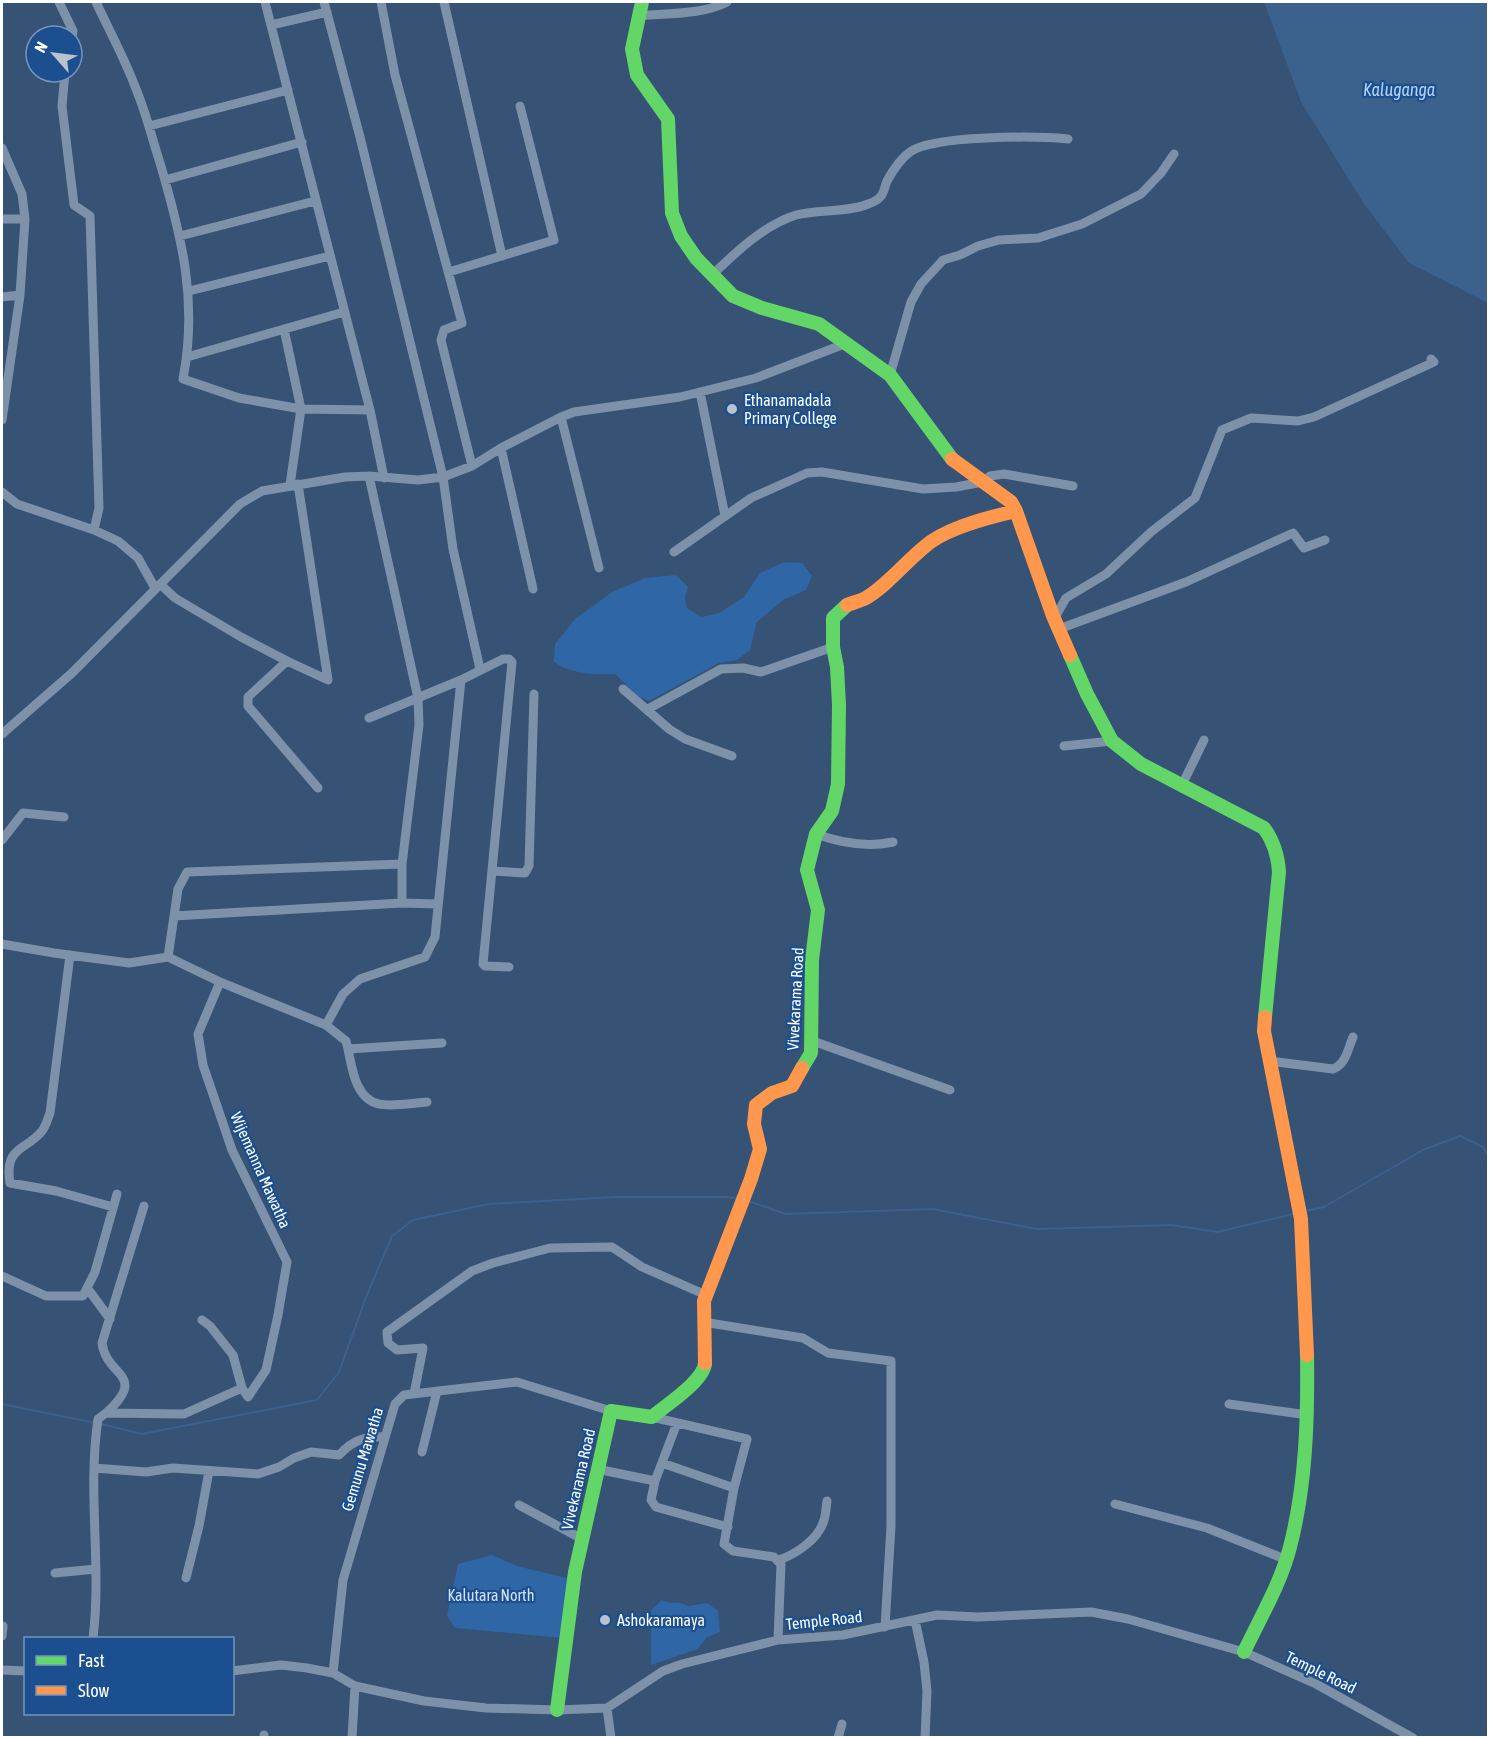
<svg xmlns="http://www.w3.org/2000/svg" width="1490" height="1739" font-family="'Asap Condensed',sans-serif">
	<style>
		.green { fill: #2f66a5 }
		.water { fill: #3b618d }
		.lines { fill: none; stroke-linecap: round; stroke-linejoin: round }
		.stream { stroke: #3b618d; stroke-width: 2 }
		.street { stroke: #7d92a8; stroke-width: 9 }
		.fast { stroke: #63d668; stroke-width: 14 }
		.slow { stroke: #ff974d; stroke-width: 14 }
		.poi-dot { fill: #b9c2ce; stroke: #1b4f8f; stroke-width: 2 }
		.labels { text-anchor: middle; stroke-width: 4.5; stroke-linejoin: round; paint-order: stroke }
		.poi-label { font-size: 16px; fill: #fff; stroke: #1b4f8f; text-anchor: start }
		.street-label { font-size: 16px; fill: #fff; stroke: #1b4f8f }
		.park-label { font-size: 16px; fill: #cfe3fa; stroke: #1b4f8f }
		.water-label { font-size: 18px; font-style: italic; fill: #b5d3f5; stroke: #1b4f8f }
	</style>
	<rect width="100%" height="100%" fill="#365274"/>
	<!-- green -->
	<path class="green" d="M784,562L802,563L812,576L806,590L783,600L757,622L750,650L737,660L719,663L649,701L638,696L615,674C595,675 570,674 554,662L555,644L575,619L612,592L645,578L676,575L688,587L685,597L687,608L701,617L719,613L744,597L760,573Z
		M492,1555L517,1566L571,1579L563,1638L455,1628L447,1616L458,1564Z
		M662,1600C671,1605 678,1600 688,1606L707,1603L718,1611L720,1632L707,1637L698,1649L651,1665V1610Z"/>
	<!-- water -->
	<path class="water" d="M1264,2H1488V303L1409,263L1364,204L1301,102Z"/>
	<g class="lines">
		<!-- stream -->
		<path class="stream" d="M748,1201L786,1214L933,1209L1036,1229L1172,1225L1218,1232L1293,1214
			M1305,1211L1324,1207L1423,1150L1460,1136L1483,1147L1488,1155
			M2,1404L96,1423
			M101,1424L142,1434L317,1400L339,1372L365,1300L392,1236L413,1220L489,1204L616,1197H728L739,1199"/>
		<!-- street -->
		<path class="street" d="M59,2L73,31L72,37
			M96,2C109,30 125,59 136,89C146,113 152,138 160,163C182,238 198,301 183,379L239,398L301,409L284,329
			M265,2L370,410L384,478
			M324,2L360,137L443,477L453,549L480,669
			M381,2L395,75L462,323L444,330L441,340L472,466
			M444,2L502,256
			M639,16C667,13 702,15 727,2
			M271,25L327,12
			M65,72L62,106L74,205L90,216L99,508L94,530
			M149,126L288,90
			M2,148L22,194L25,219L20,295L2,420
			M165,180L302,142
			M2,219H25
			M180,236L315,201
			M449,272L554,240L520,106
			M711,276C735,253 764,225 796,215C819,209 846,213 868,204C871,203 878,200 880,197C884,194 885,185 887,181C893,170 900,159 910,152C933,135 1037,136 1068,139
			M189,291L330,256
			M2,297L20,295
			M187,357L344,312
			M890,375L911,302L921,284L943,260L960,255L978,246L999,240L1038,238L1082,224L1141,194L1161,173L1174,154
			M700,392L725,516
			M561,417L599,568
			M501,448L533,589
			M298,484L328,680L287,661L248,697V706L318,788
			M290,485L301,409L370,410
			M2,492L17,504L94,530L118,541L138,558L155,588
			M674,552L751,498L807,473L822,472L923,489L956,487L983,482L990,476L1004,474L1073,486
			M160,584L175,598L241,637L287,661
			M1054,619L1066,598L1106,574L1151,532L1195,498L1222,430L1251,418L1298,421L1314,417L1434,362L1431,359
			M1059,629L1186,582L1293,533L1304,548L1325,540
			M623,689L669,729L685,739L732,756
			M648,709L721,669L743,668L761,672L833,647
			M369,718L461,680L503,659H509L512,662L483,964L485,966L509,967
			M2,734L72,673L240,504L262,491L345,477L369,476L418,480L443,477L472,466L501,448L561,417L574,412L680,397L756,378L847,343
			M1064,746L1112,741
			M1182,785L1204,740
			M816,834C841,843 866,848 893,842
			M2,840L23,813L64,817
			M492,871L525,873L529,866L534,694
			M402,903L438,904
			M174,916L402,903V864
			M2,944L54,953L129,963L168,957
			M70,955L50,1113C48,1118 46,1126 42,1131C26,1151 4,1146 10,1183L56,1191L113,1207
			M220,982L168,957L178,889L187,872L402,864L419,725L418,698L369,476
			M326,1025L346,1041L348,1049
			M810,1040L950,1090
			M1269,1061L1333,1069C1346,1064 1348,1049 1353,1037
			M427,1102C413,1103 391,1107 379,1104C355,1099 352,1067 348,1049L442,1043
			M2,1276L46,1296H83L95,1272L117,1194
			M88,1289L110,1319
			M202,1320L210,1326L233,1355L242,1388
			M703,1322L803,1338L828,1353L891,1361V1526L885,1627
			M414,1394L423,1348L397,1350L388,1343L387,1332L472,1271L493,1263L550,1248L612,1247L642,1267L706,1295
			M1229,1404L1308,1415
			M106,1413C149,1374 106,1377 102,1343L144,1206
			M652,1417L747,1439L734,1488L724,1544L733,1551L774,1557L781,1564L778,1640
			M422,1452L437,1391
			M662,1463L734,1488
			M94,1468L146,1472L173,1468L258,1474L279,1467L294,1458L311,1452L339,1455C353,1440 365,1436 385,1437
			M597,1469L655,1481L651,1500L656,1507L728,1527
			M655,1481L677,1423
			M1115,1504L1207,1528L1285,1559
			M519,1505L582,1539
			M779,1560C796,1554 819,1539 824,1520C826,1514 826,1507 827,1501
			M55,1573L96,1569
			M186,1578L199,1526L209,1471
			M915,1620L924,1662L927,1691L925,1738
			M2,1636L3,1626
			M93,1638C102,1566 87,1493 98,1419L106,1413L184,1414L242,1388L248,1397L266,1370L278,1315L287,1262L232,1150L203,1065L198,1034L220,982L326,1025L343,994L360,979L425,957L435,937L461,680
			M2,1670L26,1671
			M232,1671L281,1665L307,1668L333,1673L355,1686L424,1701L486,1708L557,1710L607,1708L663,1671L682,1664L778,1640L843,1635L937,1615L978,1617L1091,1612L1128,1619L1244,1652L1316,1684L1413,1738
			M333,1673L343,1580L395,1404L404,1395L517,1382L611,1411
			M607,1708L611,1738
			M264,1738V1735
			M352,1738L355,1686
			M838,1738L842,1724"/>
		<!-- fast -->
		<path class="fast" d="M642,2L632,49L637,75L668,119L672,213L681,236L696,258L733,296L762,308L819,324L890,375L952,459
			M1070,655L1087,694L1112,741L1141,764L1264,828C1274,842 1278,855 1279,872L1265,1017
			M802,1068L811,1053L812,960L818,910L807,870L816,834L832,811L838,784L839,705L837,667L833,647V618L847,605
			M1244,1652C1260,1618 1281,1583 1290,1547C1306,1485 1308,1418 1307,1355
			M557,1710L575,1572L611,1411L652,1417C666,1405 704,1381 705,1363"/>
		<!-- slow -->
		<path class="slow" d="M952,459L1011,502L1016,511L1053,616L1070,655
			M847,605C852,603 859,601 864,599C887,587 909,557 932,541C954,526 990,517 1016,511
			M1265,1017L1264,1031L1301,1219L1307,1355
			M705,1363L704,1301L751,1179L760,1149L754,1124L756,1105L772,1093L792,1086L802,1068"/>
	</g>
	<!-- markers -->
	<g class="poi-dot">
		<circle cx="732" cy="409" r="6"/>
		<circle cx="605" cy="1620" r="6"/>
	</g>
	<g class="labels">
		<!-- poi labels -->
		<g class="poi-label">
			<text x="744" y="406">Ethanamadala<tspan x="744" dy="18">Primary College</tspan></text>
			<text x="617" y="1626">Ashokaramaya</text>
		</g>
		<!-- street labels -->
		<g class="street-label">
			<text transform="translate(795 999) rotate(-87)" y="6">Vivekarama Road</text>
			<text transform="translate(261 1170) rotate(66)" y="6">Wijemanna Mawatha</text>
			<text transform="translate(362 1459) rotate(-73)" y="6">Gemunu Mawatha</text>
			<text transform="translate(578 1479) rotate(-77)" y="6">Vivekarama Road</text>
			<text transform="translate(824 1620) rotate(-6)" y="6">Temple Road</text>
			<text transform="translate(1321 1672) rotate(26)" y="6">Temple Road</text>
		</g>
		<!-- park labels -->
		<g class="park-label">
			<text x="491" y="1601">Kalutara North</text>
		</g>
		<!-- water labels -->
		<g class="water-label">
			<text x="1399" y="96">Kaluganga</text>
		</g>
	</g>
	<!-- border -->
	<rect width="1490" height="1739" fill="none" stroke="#ffffff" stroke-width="6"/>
	<!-- legend -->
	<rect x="24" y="1637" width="210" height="78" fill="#1b4f8f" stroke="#7695bc" stroke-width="1.5"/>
	<rect x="36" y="1656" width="30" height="9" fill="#63d668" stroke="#7695bc" stroke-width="1.5"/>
	<text x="78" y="1667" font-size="18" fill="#ffffff">Fast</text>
	<rect x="36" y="1686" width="30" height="9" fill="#ff974d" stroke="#7695bc" stroke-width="1.5"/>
	<text x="78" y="1697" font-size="18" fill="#ffffff">Slow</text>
	<!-- north arrow -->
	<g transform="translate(54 54) rotate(298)"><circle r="28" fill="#1b4f8f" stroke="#7695bc" stroke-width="1.5"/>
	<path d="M0-4.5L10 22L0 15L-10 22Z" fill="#b9c2ce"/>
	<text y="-9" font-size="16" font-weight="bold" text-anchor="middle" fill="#ffffff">N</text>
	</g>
</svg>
